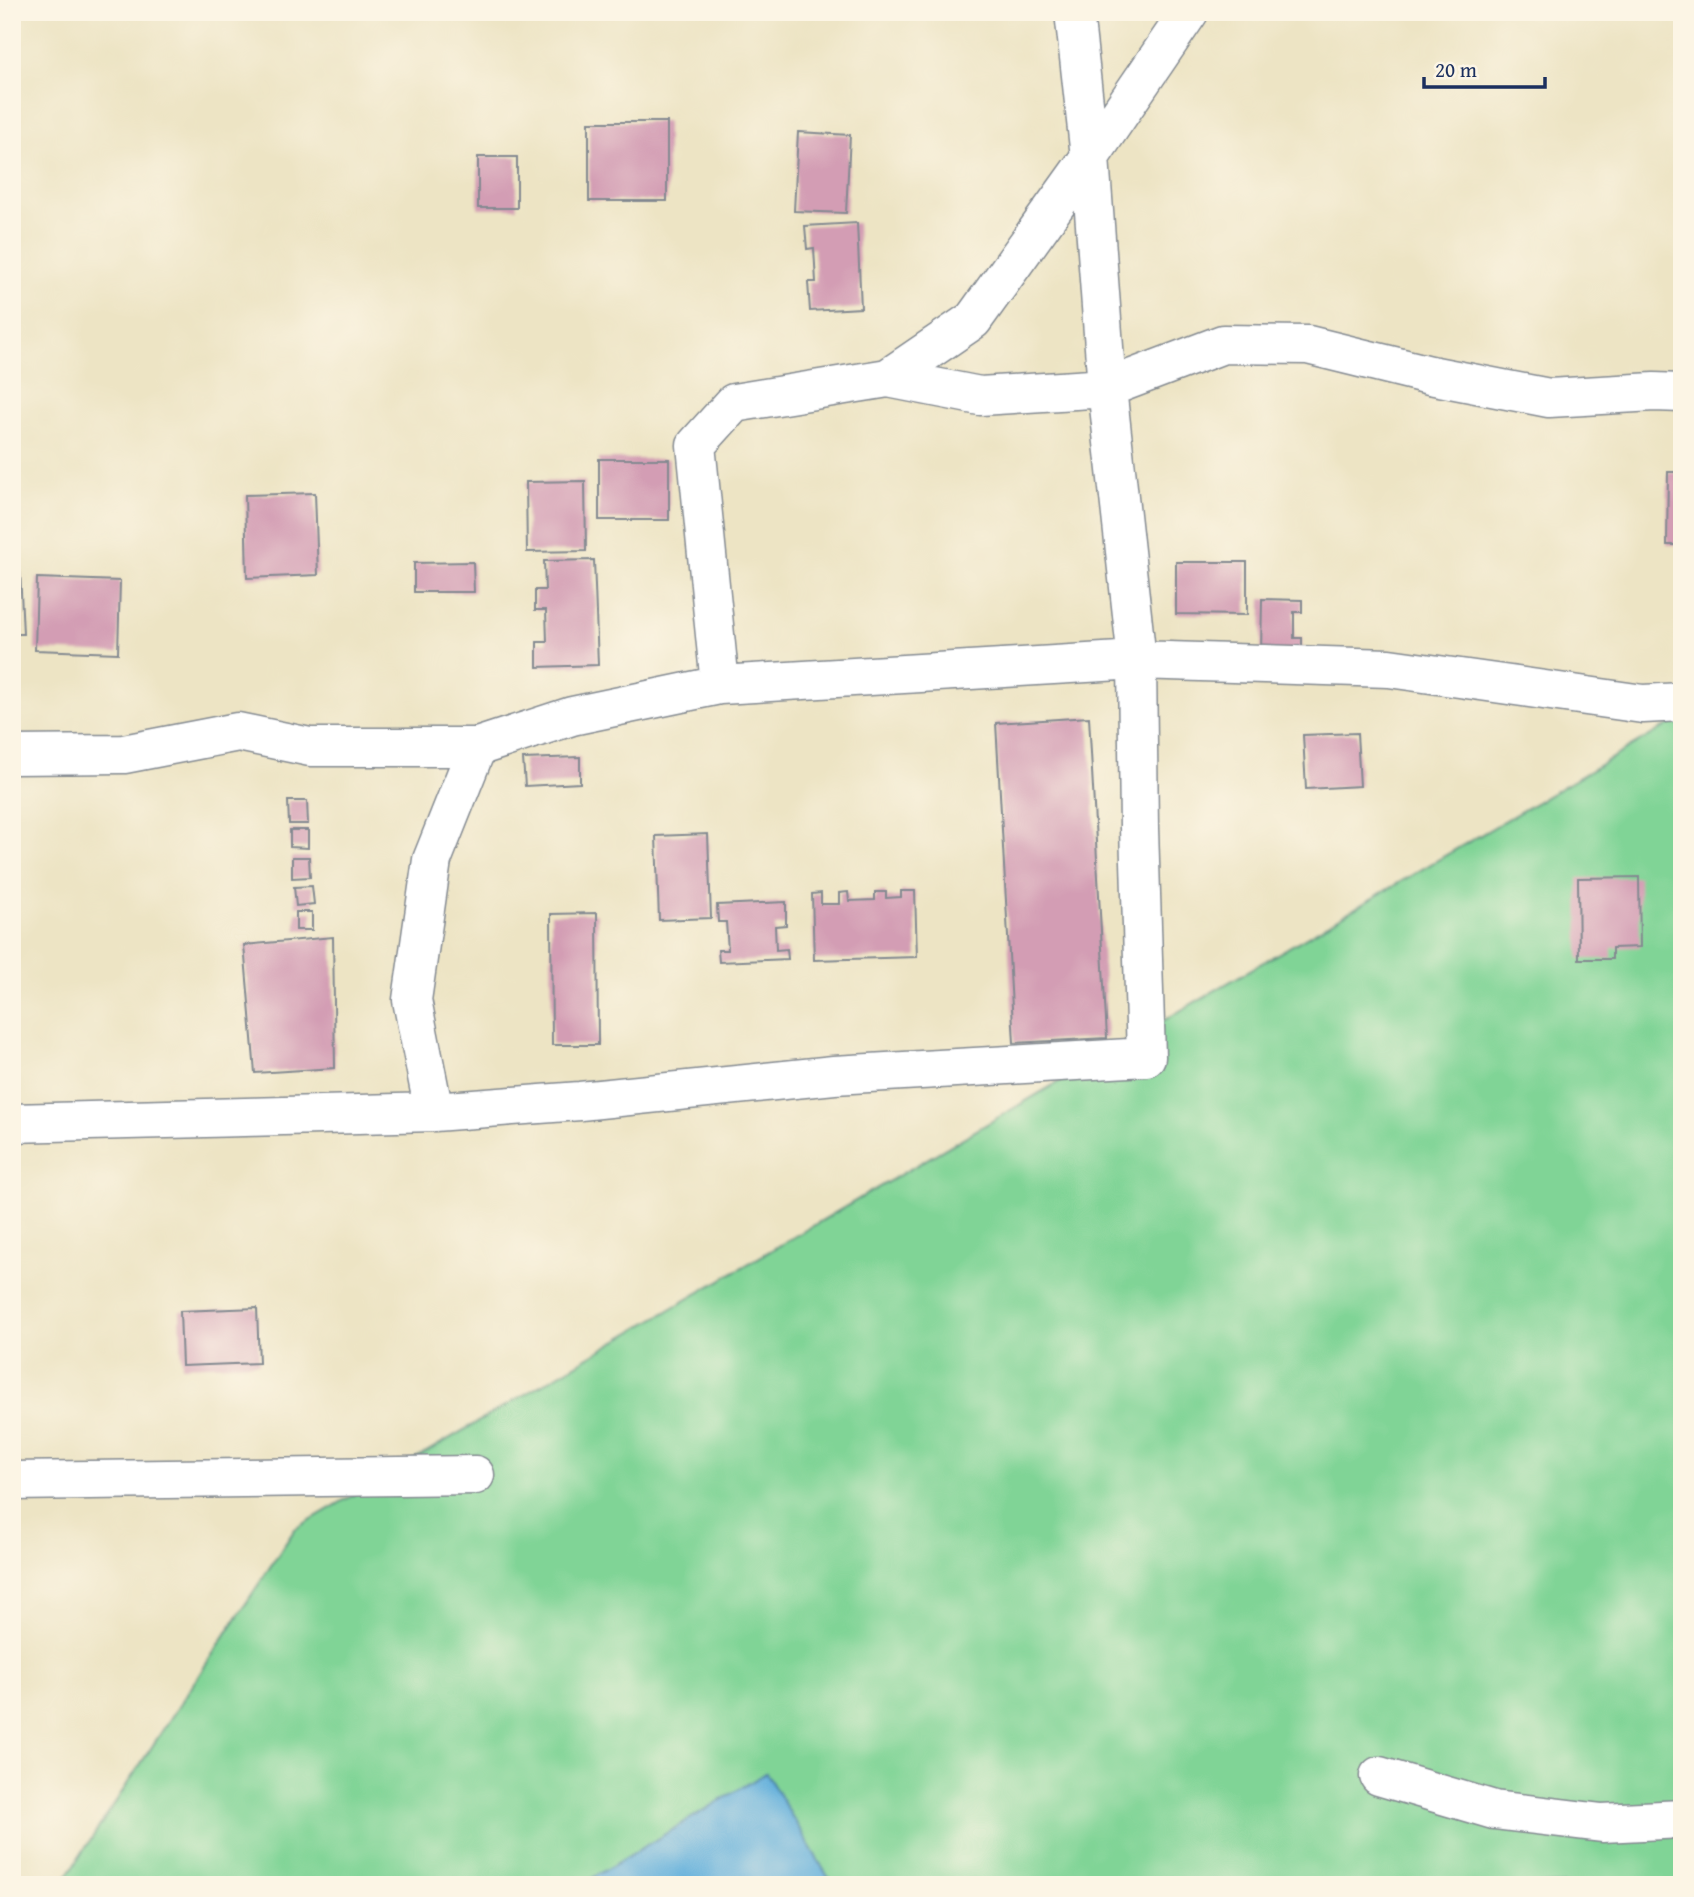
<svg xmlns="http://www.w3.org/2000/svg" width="1694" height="1897" font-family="'Gentium Book Plus',serif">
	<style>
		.green { fill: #80d496; stroke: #4e827a; stroke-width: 2 }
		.water { fill: #63b0dc; stroke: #3f709d; stroke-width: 2 }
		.building { fill: #d39db4 }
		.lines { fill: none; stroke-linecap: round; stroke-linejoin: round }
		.minor-casing { stroke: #848a91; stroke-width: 41 }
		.minor { stroke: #fff; stroke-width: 38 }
	</style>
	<rect width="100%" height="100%" fill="#fcf5e5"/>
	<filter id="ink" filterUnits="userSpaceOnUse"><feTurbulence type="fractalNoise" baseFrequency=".0143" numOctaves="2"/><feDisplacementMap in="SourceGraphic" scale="14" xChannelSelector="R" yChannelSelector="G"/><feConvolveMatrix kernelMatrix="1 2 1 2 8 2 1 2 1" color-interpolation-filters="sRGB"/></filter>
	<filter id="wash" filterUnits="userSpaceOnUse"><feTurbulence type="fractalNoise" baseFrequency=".00686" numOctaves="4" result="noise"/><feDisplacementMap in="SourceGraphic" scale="28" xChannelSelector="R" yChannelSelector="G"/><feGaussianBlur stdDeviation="1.57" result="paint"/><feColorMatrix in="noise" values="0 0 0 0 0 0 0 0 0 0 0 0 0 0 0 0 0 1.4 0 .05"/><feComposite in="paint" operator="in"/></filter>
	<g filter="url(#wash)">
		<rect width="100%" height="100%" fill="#ede4c4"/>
		<!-- green -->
		<path class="green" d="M1682,717V1885H61L295,1529Z"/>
		<!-- water -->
		<path class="water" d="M766,1773L833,1885H581Z"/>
		<g id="blocks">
			<!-- building -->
			<path class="building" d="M589,122H667V201H589Z
				M798,132L850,135L846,213L794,211Z
				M478,157H517V208H478Z
				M857,223L861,308L810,311L808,282H816L814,248L807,249L805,226Z
				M599,459H669V520H599Z
				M1668,472H1682V545H1667Z
				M585,481L586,551L527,552L526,482Z
				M315,493L318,575L247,578L245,495Z
				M594,560L598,665L537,667V642H547L546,610H535V590H545L544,561Z
				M473,562L474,592H414V563Z
				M1176,562H1247V615L1176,614Z
				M20,570L23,634H12V571Z
				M37,578L120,581L118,653L35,650Z
				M1262,599L1302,600V612H1294V638H1302V654H1261Z
				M1089,717L1107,1038L1014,1043L996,723Z
				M1357,733L1360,786L1306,789L1303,735Z
				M580,757V783L525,786L523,759Z
				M288,801H307L308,824H289Z
				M290,830H308V848L290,847Z
				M708,834L711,918L659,920L656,836Z
				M292,857H309L310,877L292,878Z
				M1639,877L1640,947L1612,948V959H1579L1578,878Z
				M312,886L314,904L296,906L294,887Z
				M901,891H915L917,957L814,960L812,894L821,893V904H839V893L848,892L849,901L875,900V892H886V898L901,897Z
				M786,902V925L775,926L776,950L787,949L788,959L719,962L718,950H728L726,922H718L717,905Z
				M296,912H312V930H296Z
				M597,913L598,1045H552L551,914Z
				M333,937L335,1068L255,1073L244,945Z
				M257,1308L259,1363L182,1366L180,1311Z"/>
		</g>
	</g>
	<g filter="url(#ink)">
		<use href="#blocks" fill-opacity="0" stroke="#848a91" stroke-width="2"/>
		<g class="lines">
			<defs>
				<path id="minor" d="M888,378L973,320L1090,157L1189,12
					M720,685L696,445L734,403L888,378L980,396L1107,388L1223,344L1308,345L1430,375L1549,398L1654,392L1682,393
					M12,755L124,754L238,732L310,747H477L572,716L720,685L1137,660L1389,668L1643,704L1682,702
					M434,1112L412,1000L432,860L477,747
					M12,1123L434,1112L580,1101L834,1075L1146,1057L1139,828L1137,660L1107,388L1090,157L1074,12
					M12,1481L475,1475
					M1379,1776L1494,1810L1602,1823L1682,1819"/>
			</defs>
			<!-- minor casing -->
			<use href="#minor" class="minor-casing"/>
			<!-- minor -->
			<use href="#minor" class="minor"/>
		</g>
	</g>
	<!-- margin -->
	<rect width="1694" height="1897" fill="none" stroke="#fcf5e5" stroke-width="42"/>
	<!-- scale -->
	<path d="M1424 77v10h121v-10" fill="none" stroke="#1b2f5e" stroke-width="3.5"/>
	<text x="1435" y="77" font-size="21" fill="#1b2f5e" stroke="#fcf5e5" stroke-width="5" paint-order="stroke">20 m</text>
</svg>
